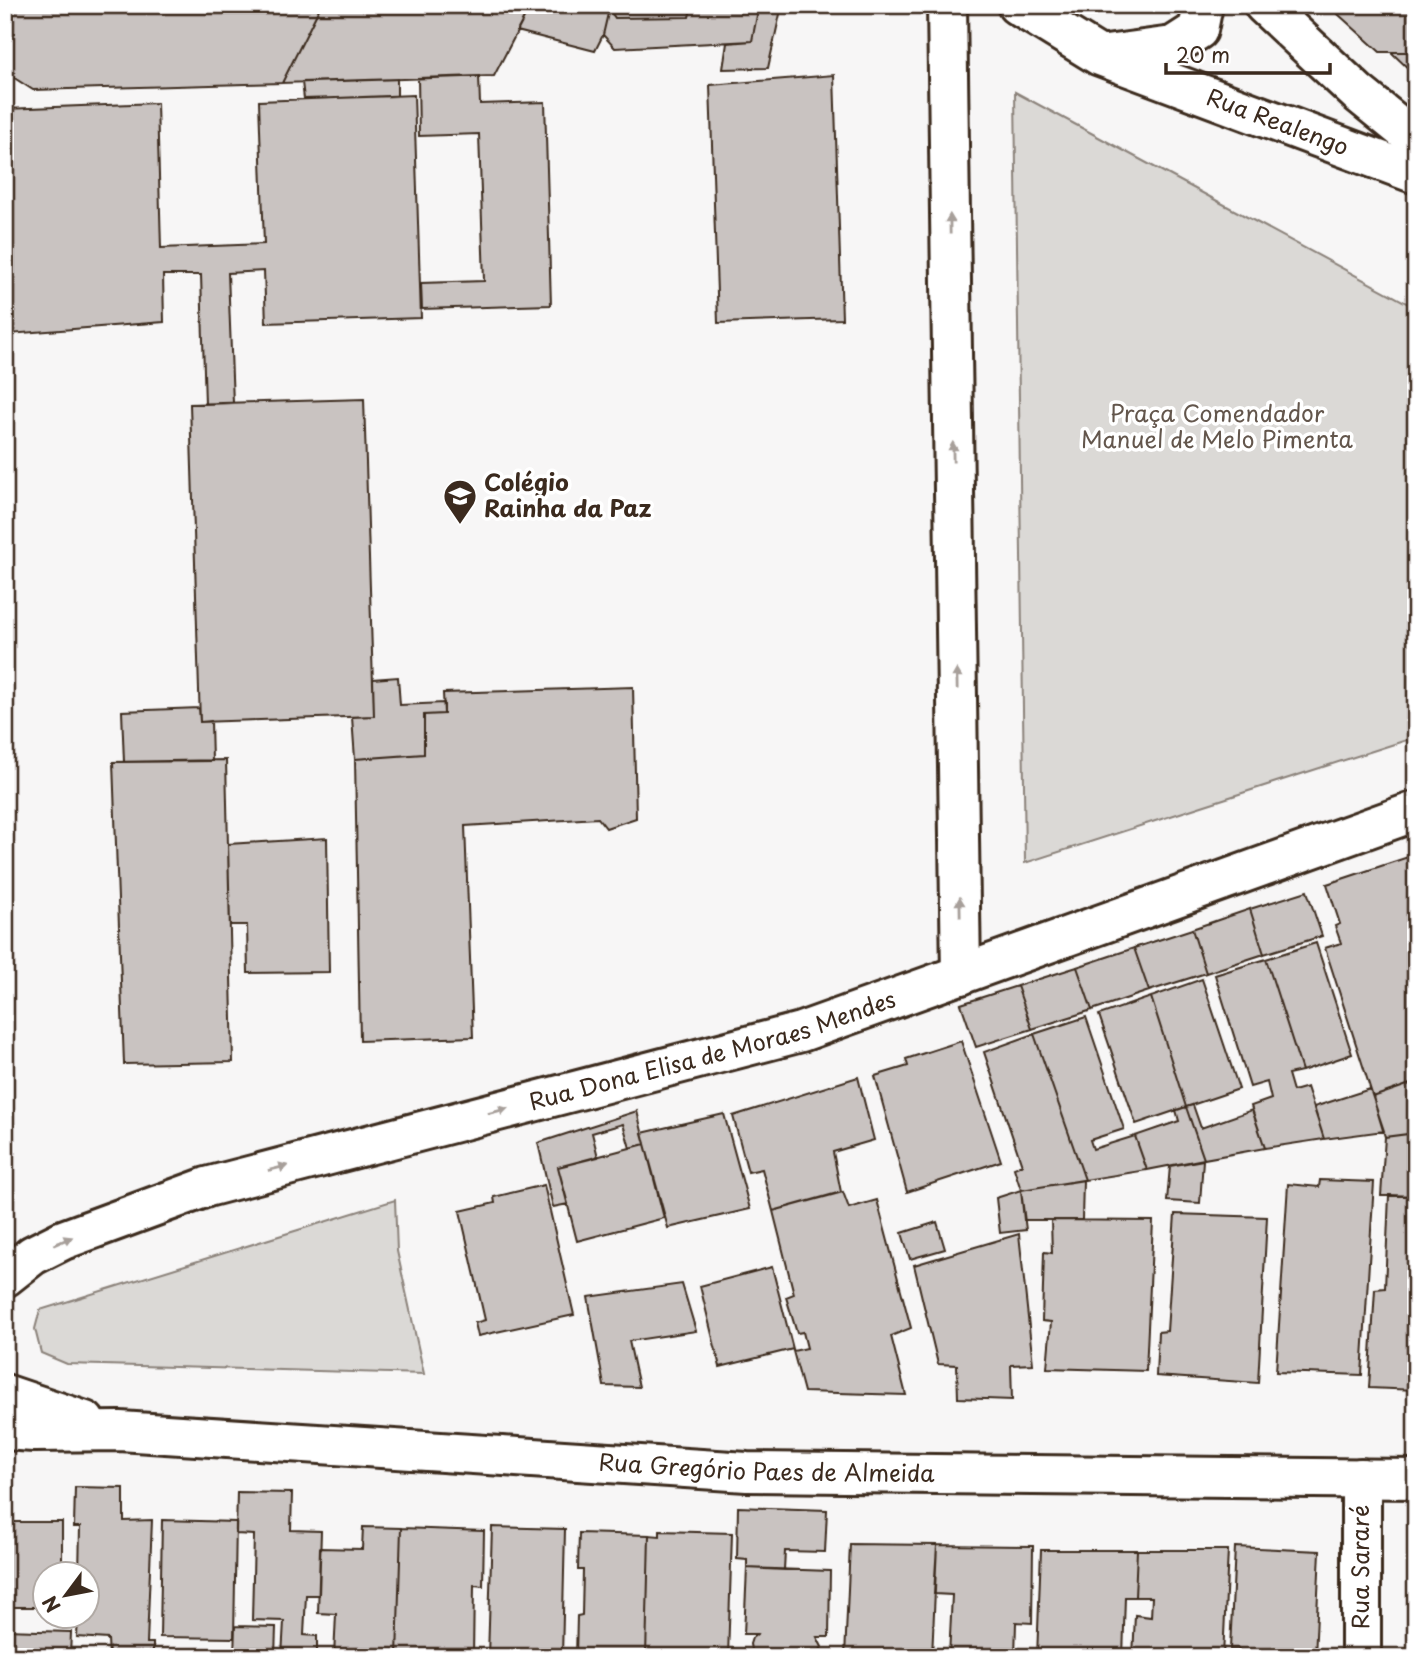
<svg xmlns="http://www.w3.org/2000/svg" width="1421" height="1662" font-family="'Playpen Sans',sans-serif">
	<style>
		.green { fill: #dbd9d6; stroke: #8b827a; stroke-width: 2 }
		.building { fill: #c9c3c1; stroke: #3b2a1e; stroke-width: 2 }
		.lines { fill: none; stroke-linecap: round; stroke-linejoin: round }
		.minor-casing { stroke: #3b2a1e; stroke-width: 44 }
		.tertiary-casing { stroke: #3b2a1e; stroke-width: 44 }
		.minor { stroke: #fff; stroke-width: 38 }
		.tertiary { stroke: #fff; stroke-width: 38 }
		.oneway { fill: #a79f9a }
		.labels { text-anchor: middle; stroke-width: 7; stroke-linejoin: round; paint-order: stroke }
		.street-label { font-size: 23px; fill: #3b2a1e; stroke: #fff }
		.park-label { font-size: 23px; fill: #63564c; stroke: #fff }
		.poi-label { font-size: 23px; font-weight: bold; fill: #3b2a1e; stroke: #fff; text-anchor: start }
	</style>
	<rect width="100%" height="100%" fill="#f7f6f6"/>
	<filter id="ink" filterUnits="userSpaceOnUse"><feTurbulence type="fractalNoise" baseFrequency=".0143" numOctaves="2"/><feDisplacementMap in="SourceGraphic" scale="14" xChannelSelector="R" yChannelSelector="G"/><feConvolveMatrix kernelMatrix="1 2 1 2 8 2 1 2 1" color-interpolation-filters="sRGB"/></filter>
	<g filter="url(#ink)">
		<!-- green -->
		<path class="green" d="M1015,92L1416,308V737L1025,863Z
			M395,1200L397,1251L424,1374L67,1364L41,1353L35,1329L40,1310Z"/>
		<!-- building -->
		<path class="building" d="M5,5L201,7L321,5L282,83L33,90L5,72Z
			M321,5H438L446,9L448,5H531L494,76L282,83Z
			M531,5H595L609,9L603,35L595,51L517,31Z
			M610,5H692L689,17L615,18L609,9Z
			M692,5H759L752,41L615,48L603,35L609,9L615,18L689,17Z
			M759,5H782L768,68L723,69L727,43L752,41Z
			M1328,5H1416V52H1380Z
			M1391,52H1416V76Z
			M834,75L842,319L718,323L710,85Z
			M479,76L480,104L545,102L551,305L422,309L421,283L484,281L479,134L419,136L418,78Z
			M397,79V96L304,99L302,82Z
			M414,95L421,318L266,323L264,271L228,273L233,403L205,404L201,275H163L164,322L9,334L5,214V109L157,103L161,248L264,244L259,101Z
			M364,399L374,716L200,722L190,404Z
			M398,677L400,705L444,703V714L424,715V754L355,759L352,717L374,716L373,679Z
			M633,687L636,818L606,828L598,818L465,826L473,1037L360,1041L355,759L424,754V715L444,714L443,693Z
			M199,708L200,722L211,721L212,761L124,762L122,711Z
			M226,760L233,1062L124,1064L113,762Z
			M327,838L329,972L248,973L247,925H230L228,844Z
			M1408,857L1416,882V1061L1410,1063L1416,1082L1373,1097L1325,948L1341,943L1335,926L1340,924L1327,884Z
			M1307,891L1322,936L1264,954L1250,909Z
			M1250,909L1264,954L1206,973L1192,929Z
			M1192,929L1206,973L1149,991L1134,948Z
			M1316,943L1352,1054L1302,1071L1266,959Z
			M1134,948L1149,991L1092,1010L1077,967Z
			M1266,959L1302,1071L1288,1074L1293,1091L1307,1087L1324,1139L1265,1148L1251,1106L1271,1099L1267,1082L1250,1087L1215,975Z
			M1077,967L1092,1010L1032,1029L1017,986Z
			M1202,979L1239,1089L1186,1107L1151,997Z
			M1017,986L1032,1029L976,1047L961,1004Z
			M1151,997L1186,1107L1136,1124L1099,1015Z
			M1086,1017L1124,1129L1090,1140L1093,1149L1135,1136L1147,1170L1085,1180L1034,1034Z
			M1034,1034L1085,1180L1021,1190L1014,1168L1022,1165L984,1052Z
			M961,1041L1001,1161L907,1192L875,1076L908,1066L906,1059Z
			M858,1077L874,1140L833,1152L841,1192L773,1211L762,1169L748,1172L733,1116Z
			M1416,1082V1133L1385,1137L1373,1097Z
			M1370,1089L1384,1131L1324,1139L1314,1107Z
			M1193,1105L1201,1128L1252,1110L1265,1148L1204,1159L1186,1107Z
			M1186,1107L1204,1159L1147,1170L1135,1136L1179,1121L1176,1110Z
			M637,1111L645,1144L630,1148L623,1124L592,1133L598,1157L558,1167L568,1204L553,1207L538,1143Z
			M724,1114L750,1209L668,1228L642,1133Z
			M1416,1133V1166L1412,1196H1381L1385,1137Z
			M645,1144L664,1218L577,1241L558,1167Z
			M1203,1160L1200,1203L1167,1201L1170,1166Z
			M1083,1180L1082,1220H1024L1021,1190Z
			M1320,1180L1374,1182L1362,1375L1276,1372L1288,1184L1319,1187Z
			M544,1185L574,1315L478,1336L475,1323L485,1320L460,1211L495,1203L494,1197Z
			M1021,1190L1026,1230L1000,1233L996,1198Z
			M843,1192L849,1208L877,1200L911,1328L891,1336L906,1395L804,1392L793,1351L807,1348L803,1332L797,1333L786,1297L794,1294L773,1211Z
			M1389,1195L1416,1196V1390L1369,1388L1375,1289L1385,1288Z
			M1175,1214L1267,1217L1258,1383L1156,1376L1158,1332L1167,1331Z
			M1051,1220L1153,1221L1146,1371L1047,1368L1051,1322L1042,1321L1044,1252L1052,1253Z
			M937,1222L945,1249L910,1259L902,1233Z
			M1019,1234L1033,1364L1011,1365L1012,1400L958,1398L957,1365L938,1364L914,1265Z
			M772,1267L793,1349L720,1367L700,1286Z
			M682,1284L696,1331L629,1341L639,1387L604,1386L588,1297Z
			M75,1487L124,1488V1521L152,1520L147,1643H153V1657H109L108,1639L77,1637L78,1616H88V1574H79L80,1527H74Z
			M237,1492L292,1493L291,1530L321,1531L319,1595H306L304,1635L317,1636V1657H282L284,1621L252,1620L254,1535L236,1534Z
			M738,1507L827,1510L825,1552L785,1551L784,1570L747,1568V1560L737,1559Z
			M162,1520L236,1522L234,1638L160,1637Z
			M5,1522H62V1574H46V1607H5Z
			M363,1527L401,1528L397,1657H334L336,1614L318,1613L320,1548L362,1549Z
			M492,1527L565,1529L562,1657H488Z
			M401,1528L484,1531L483,1586L474,1585L473,1657H397Z
			M660,1531L732,1533L728,1657H646L649,1535L660,1536Z
			M579,1533L649,1535L646,1657H576L577,1616L582,1615L583,1570H578Z
			M850,1544L937,1545L932,1657H845Z
			M937,1545L1033,1546L1032,1623L1016,1622L1015,1657H949L952,1595L934,1594Z
			M1235,1547L1320,1551L1315,1657H1238L1239,1649H1230Z
			M1041,1550H1137L1135,1597H1125L1123,1657H1037Z
			M1137,1550H1228L1223,1657H1133L1135,1615L1151,1617L1152,1597H1135Z
			M747,1568L830,1571L829,1637H817L822,1647L815,1657H820H743V1654H754L751,1650L750,1644L752,1638L757,1634H744Z
			M235,1626L276,1627L275,1657H234Z
			M5,1630L71,1632L70,1657H5Z"/>
		<g class="lines">
			<defs>
				<g id="minor">
					<path d="M947,5L961,975"/>
					<path id="s1" d="M1017,5L1100,56L1416,174"/>
					<path d="M1106,55L1173,46L1198,30L1203,5"/>
					<path id="s2" d="M5,1277L33,1255L63,1240L207,1187L801,1032L1416,811"/>
					<path d="M5,1394L85,1421"/>
					<path id="s3" d="M5,1430L34,1432L120,1431L747,1472L1416,1479"/>
					<path d="M1361,1657V1478"/>
				</g>
				<path id="tertiary" d="M1264,5L1358,93L1416,140"/>
			</defs>
			<!-- minor casing -->
			<use href="#minor" class="minor-casing"/>
			<!-- tertiary casing -->
			<use href="#tertiary" class="tertiary-casing"/>
			<!-- minor -->
			<use href="#minor" class="minor"/>
			<!-- tertiary -->
			<use href="#tertiary" class="tertiary"/>
		</g>
		<!-- one-way arrows -->
		<defs><path id="oneway-solid" d="M-6-.8H1V-3.2L6.5 0L1 3.2V.8H-6Z" transform="scale(1.75)"/></defs>
		<g class="oneway">
			<use href="#oneway-solid" transform="translate(950 224) rotate(-91)"/>
			<use href="#oneway-solid" transform="translate(953 452) rotate(-91)"/>
			<use href="#oneway-solid" transform="translate(957 679) rotate(-91)"/>
			<use href="#oneway-solid" transform="translate(960 907) rotate(-91)"/>
			<use href="#oneway-solid" transform="translate(498 1111) rotate(-15)"/>
			<use href="#oneway-solid" transform="translate(278 1168) rotate(-15)"/>
			<use href="#oneway-solid" transform="translate(63 1241) rotate(-23)"/>
		</g>
	</g>
	<!-- icons -->
	<defs>
		<symbol id="school-pin" viewBox="-11 -11 22 30"><path d="M0 17L-7.5 6A9.5 9.5 0 1 1 7.5 6Z" fill="#3b2a1e" stroke="#fff"/><path d="M0-5L7-2L0 1L-7-2ZM-4 1L0 2.5L4 1V4Q0 6-4 4Z" fill="#fff"/></symbol>
	</defs>
	<g fill-rule="evenodd">
		<use href="#school-pin" x="441" y="477" width="38" height="52"/>
	</g>
	<g class="labels">
		<!-- street labels -->
		<g class="street-label">
			<text dy="8" stroke="none"><textPath href="#s1" startOffset="287">Rua Realengo</textPath></text>
			<text dy="8" stroke="none"><textPath href="#s2" startOffset="746">Rua Dona Elisa de Moraes Mendes</textPath></text>
			<text dy="8" stroke="none"><textPath href="#s3" startOffset="763">Rua Gregório Paes de Almeida</textPath></text>
			<text transform="translate(1361 1567) rotate(-90)" y="8">Rua Sararé</text>
		</g>
		<!-- park labels -->
		<g class="park-label">
			<text x="1217" y="422">Praça Comendador<tspan x="1217" dy="26">Manuel de Melo Pimenta</tspan></text>
		</g>
		<!-- poi labels -->
		<g class="poi-label">
			<text x="484" y="491">Colégio<tspan x="484" dy="26">Rainha da Paz</tspan></text>
		</g>
	</g>
	<!-- margin -->
	<rect width="1421" height="1662" fill="none" stroke="#fff" stroke-width="28"/>
	<rect x="14" y="14" width="1393" height="1634" fill="none" stroke="#3b2a1e" stroke-width="2.5" filter="url(#ink)"/>
	<!-- north arrow -->
	<g transform="translate(66 1595) rotate(238)"><circle r="33" fill="#ffffff" stroke="#b1aaa5" stroke-width="2"/>
	<path d="M0-5L12 26L0 18L-12 26Z" fill="#3b2a1e"/>
	<text y="-10" font-size="19" font-weight="bold" text-anchor="middle" fill="#3b2a1e">N</text>
	</g>
	<!-- scale -->
	<path d="M1166 63v10h164v-10" fill="none" stroke="#3b2a1e" stroke-width="3.5"/>
	<text x="1176" y="63" font-size="21" fill="#3b2a1e" stroke="#ffffff" stroke-width="5" paint-order="stroke">20 m</text>
</svg>
